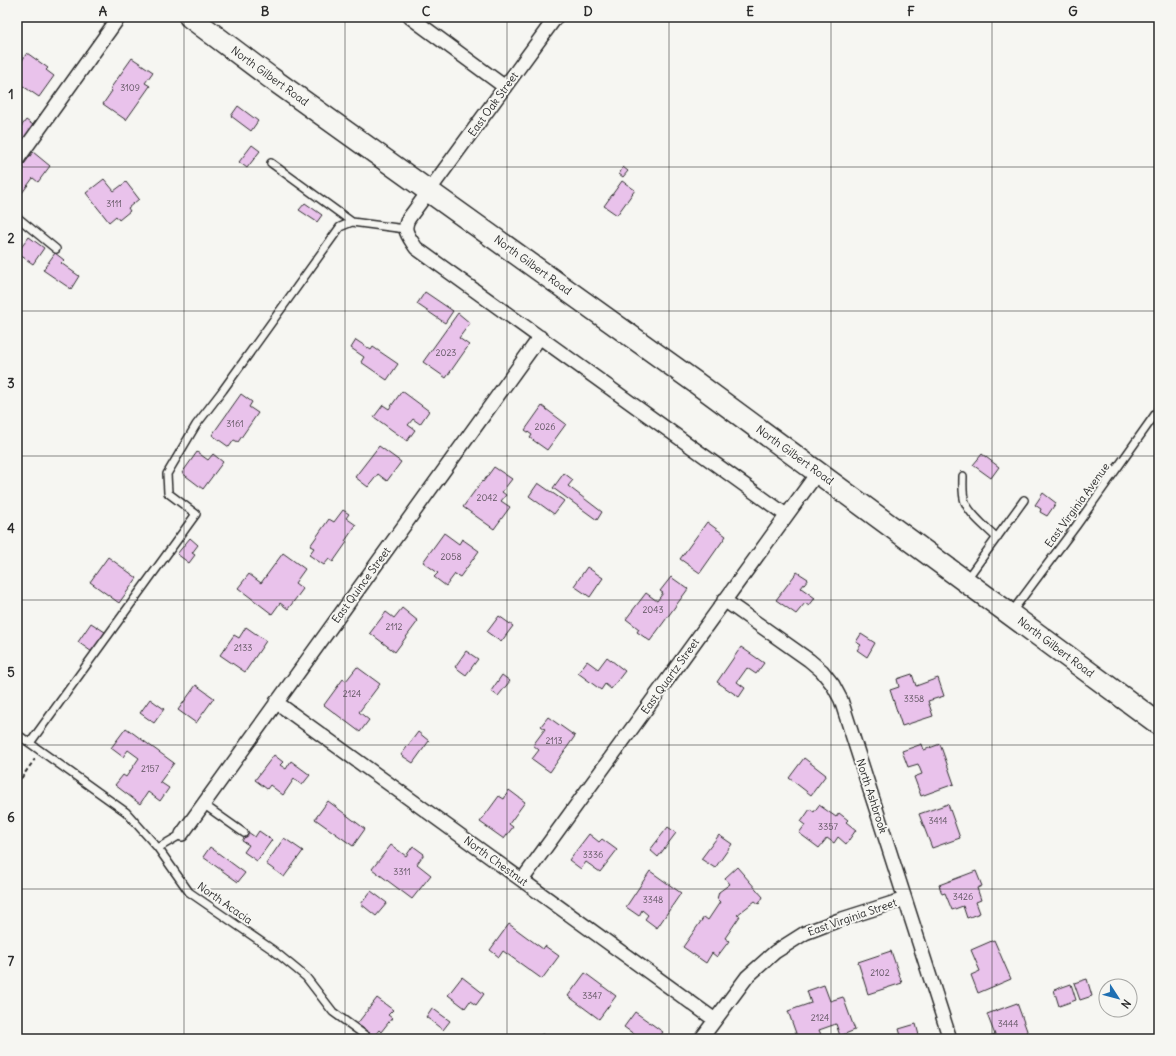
<svg xmlns="http://www.w3.org/2000/svg" width="1176" height="1056" font-family="Delius,sans-serif">
	<style>
		.building { fill: #e9c2eb; stroke: #2b2b2b }
		.lines { fill: none; stroke-linecap: round; stroke-linejoin: round }
		.service-casing { stroke: #2b2b2b; stroke-width: 10 }
		.minor-casing { stroke: #2b2b2b; stroke-width: 16 }
		.primary-casing { stroke: #2b2b2b; stroke-width: 24 }
		.path { stroke: #2b2b2b; stroke-width: 2; stroke-dasharray: 4 3; stroke-linecap: butt }
		.service { stroke: #f6f6f2; stroke-width: 7 }
		.minor { stroke: #f6f6f2; stroke-width: 13 }
		.primary { stroke: #f6f6f2; stroke-width: 21 }
		.grid { fill: none; stroke: #2b2b2b; stroke-width: 1; stroke-opacity: 0.55 }
		.labels { text-anchor: middle; stroke-width: 4; stroke-linejoin: round; paint-order: stroke }
		.number-label { font-size: 9px; fill: #5a515b }
		.street-label { font-size: 11px; fill: #2b2b2b; stroke: #f6f6f2 }
		.neatline { fill: none; stroke: #2b2b2b; stroke-width: 1.5 }
		.grid-label { font-size: 13px; text-anchor: middle; font-weight: bold; fill: #2b2b2b }
	</style>
	<rect width="100%" height="100%" fill="#f6f6f2"/>
	<filter id="ink" filterUnits="userSpaceOnUse"><feTurbulence type="fractalNoise" baseFrequency=".025" numOctaves="2"/><feDisplacementMap in="SourceGraphic" scale="8" xChannelSelector="R" yChannelSelector="G"/><feConvolveMatrix kernelMatrix="1 2 1 2 8 2 1 2 1" color-interpolation-filters="sRGB"/></filter>
	<g filter="url(#ink)">
		<!-- building -->
		<path class="building" d="M27,53L48,68L46,70L54,76L39,97L17,82V68Z
			M132,58L153,72L145,83L150,86L126,120L103,104L112,91L110,89Z
			M238,106L258,121L251,131L231,116Z
			M26,120L36,127L24,143L17,138V132Z
			M252,145L260,151L247,168L239,162Z
			M33,152L50,166L38,182L33,178L22,193L17,189V177L24,168L22,167Z
			M623,167L628,171L623,177L619,174Z
			M104,179L114,191L126,182L139,199L128,208L130,211L119,220L116,216L109,222L86,193Z
			M622,181L635,190L617,215L604,206Z
			M305,203L322,215L317,222L299,210Z
			M29,237L44,248L33,264L17,253Z
			M55,253L64,260L61,263L79,276L71,289L43,270Z
			M425,292L453,311L445,323L417,304Z
			M458,313L470,323L459,338L469,345L446,378L423,362Z
			M356,340L371,350L373,347L398,364L387,380L361,362L364,357L351,348Z
			M402,391L429,411L420,424L413,419L408,425L415,430L407,441L374,417L383,405L389,409Z
			M241,394L252,402L249,407L258,413L238,442L234,440L229,447L212,435Z
			M542,406L566,424L547,450L530,438L532,435L525,430Z
			M379,446L401,462L387,481L378,474L368,487L355,477Z
			M197,452L208,460L213,454L223,462L203,489L182,473Z
			M982,454L999,467L991,478L973,465Z
			M494,467L512,479L502,492L506,495L501,501L510,507L494,529L463,507L482,481L483,482Z
			M564,473L573,480L568,486L602,512L597,520L553,488Z
			M538,483L564,501L554,514L529,496Z
			M1043,493L1056,503L1047,516L1040,512L1041,509L1035,505Z
			M343,510L349,514L346,518L356,525L345,541L347,542L333,562L329,559L324,565L309,555L314,548L310,546L329,519L334,522Z
			M707,522L726,536L700,573L680,559Z
			M444,533L459,544L462,539L479,551L460,577L455,574L446,586L434,577L438,573L423,562Z
			M190,538L198,545L192,553L195,555L189,563L177,554Z
			M283,553L305,569L295,583L303,589L288,609L280,603L272,614L238,588L249,574L261,583Z
			M108,557L137,578L119,603L90,582Z
			M587,567L603,578L590,597L574,586Z
			M797,572L808,579L801,588L815,598L809,606L805,603L796,614L776,600Z
			M671,577L688,589L650,641L637,632L639,629L626,619L646,593L657,601L663,593L660,591Z
			M402,608L418,621L395,652L370,633L386,612L394,618Z
			M499,616L513,626L501,642L487,632Z
			M91,623L105,632L92,652L78,642Z
			M246,627L266,641L245,672L220,655L234,635L239,638Z
			M861,634L875,643L867,657L857,650L861,645L856,642Z
			M741,647L764,663L756,674L747,668L737,682L745,688L739,697L717,682Z
			M466,651L478,659L466,675L455,667Z
			M607,657L625,671L611,689L605,684L601,690L578,673L587,661L598,669Z
			M357,667L380,684L359,712L369,720L360,732L324,705L343,679L346,681Z
			M912,674L916,686L938,678L944,696L928,701L933,716L902,726L890,690L899,687L897,679Z
			M502,675L510,681L498,696L491,691Z
			M196,685L214,698L196,723L178,710Z
			M150,699L164,709L154,723L140,713Z
			M548,717L575,736L550,772L532,759L539,750L533,745L545,729L541,726Z
			M126,728L174,763L160,782L169,788L160,801L148,792L140,804L115,785L123,775L126,777L139,758L128,750L123,757L111,748Z
			M418,732L429,741L413,763L401,755Z
			M922,744L924,750L940,744L954,784L921,796L914,777L922,774L918,764L908,767L902,751Z
			M274,755L283,762L280,765L286,769L291,761L310,775L302,785L294,779L283,795L270,785L267,789L255,780Z
			M804,758L826,775L811,795L789,778Z
			M509,790L525,802L509,824L513,827L504,839L480,822L499,796L504,799Z
			M328,801L365,829L353,846L315,819Z
			M948,804L960,838L932,848L919,814Z
			M819,805L836,817L839,813L848,820L846,822L856,830L846,844L838,837L834,843L827,838L819,848L799,833L805,825L801,822L810,809L814,812Z
			M668,827L676,833L658,857L650,850Z
			M259,831L272,840L257,861L244,852L249,845L242,841L248,832L255,837Z
			M589,834L599,842L602,839L617,850L600,872L586,862L581,869L569,860Z
			M719,835L732,844L715,868L701,859Z
			M284,838L303,851L284,877L266,864Z
			M391,845L406,856L413,846L424,854L417,864L431,875L412,899L372,869Z
			M210,847L245,873L238,882L203,857Z
			M737,867L763,897L759,904L755,901L737,915L740,916L725,938L729,941L717,957L712,953L706,963L683,947L704,917L708,920L720,902L717,899L719,892L730,884L725,878Z
			M650,871L681,893L657,928L645,919L648,915L642,910L639,916L626,907Z
			M976,871L982,886L977,888L981,900L976,902L980,913L967,918L963,906L952,910L945,893L942,894L939,885Z
			M371,891L387,903L376,916L361,904Z
			M509,924L543,949L545,946L559,956L542,979L503,951L499,957L490,950Z
			M994,940L1011,979L978,993L971,975L980,971L971,950Z
			M891,951L902,983L868,994L858,962Z
			M585,973L616,996L599,1019L568,996Z
			M462,977L484,994L476,1005L470,1001L465,1008L448,995Z
			M1087,979L1092,996L1080,1000L1074,983Z
			M1071,984L1076,1000L1059,1006L1054,990Z
			M824,985L830,1001L843,997L855,1030L840,1036L836,1024L819,1030L822,1037L816,1039H798L788,1011L811,1003L807,991Z
			M377,998L393,1010L388,1015L392,1018L381,1032L379,1030L374,1036L357,1024Z
			M1017,1003L1030,1039H991L990,1037L995,1035L987,1014Z
			M432,1008L450,1021L443,1030L426,1017Z
			M635,1012L663,1032L658,1039H636L638,1037L624,1027Z
			M916,1024L920,1039H902L899,1029Z
			M542,1034L549,1039H538Z"/>
		<g class="lines">
			<defs>
				<path id="service" d="M271,163L352,222
					M17,217L56,249
					M963,476C963,485 962,494 965,502C970,515 987,528 997,538
					M966,580L1024,500
					M1011,613L1076,526L1159,409
					M17,734L126,812L158,848L189,892L273,950L306,977L333,1012L370,1039
					M30,743L196,514L168,493L167,474L196,425L223,390L340,227L352,222L405,229
					M203,804L244,833
					M158,848L182,834"/>
				<path id="minor" d="M410,17L505,87
					M556,17L409,218C401,230 410,238 416,248L786,515
					M17,160L119,17
					M724,600L809,660L822,671L833,685L841,700L950,1039
					M276,702L715,1020
					M182,834L540,337
					M522,880L818,472
					M701,1039L747,977L775,952L805,933L839,920L905,899"/>
				<path id="primary" d="M190,17L271,78L695,382L1159,724"/>
			</defs>
			<!-- service casing -->
			<use href="#service" class="service-casing"/>
			<!-- minor casing -->
			<use href="#minor" class="minor-casing"/>
			<!-- primary casing -->
			<use href="#primary" class="primary-casing"/>
			<!-- path -->
			<path class="path" d="M17,784L35,759"/>
			<!-- service -->
			<use href="#service" class="service"/>
			<!-- minor -->
			<use href="#minor" class="minor"/>
			<!-- primary -->
			<use href="#primary" class="primary"/>
		</g>
	</g>
	<!-- grid -->
	<path class="grid" d="M184,17V1039M345,17V1039M507,17V1039M669,17V1039M831,17V1039M992,17V1039M17,167H1159M17,311H1159M17,456H1159M17,600H1159M17,745H1159M17,889H1159"/>
	<g class="labels">
		<!-- number labels -->
		<g class="number-label">
			<text x="130" y="91">3109</text>
			<text x="114" y="207">3111</text>
			<text x="446" y="356">2023</text>
			<text x="235" y="427">3161</text>
			<text x="545" y="430">2026</text>
			<text x="487" y="501">2042</text>
			<text x="451" y="560">2058</text>
			<text x="653" y="613">2043</text>
			<text x="394" y="630">2112</text>
			<text x="243" y="651">2133</text>
			<text x="352" y="697">2124</text>
			<text x="914" y="702">3358</text>
			<text x="554" y="744">2113</text>
			<text x="150" y="772">2157</text>
			<text x="938" y="824">3414</text>
			<text x="828" y="830">3357</text>
			<text x="593" y="858">3336</text>
			<text x="402" y="875">3311</text>
			<text x="963" y="900">3426</text>
			<text x="653" y="903">3348</text>
			<text x="880" y="976">2102</text>
			<text x="592" y="999">3347</text>
			<text x="820" y="1021">2124</text>
			<text x="1008" y="1027">3444</text>
		</g>
		<!-- street labels -->
		<g class="street-label">
			<text transform="translate(270 76) rotate(36)" y="4">North Gilbert Road</text>
			<text transform="translate(493 104) rotate(-54)" y="4">East Oak Street</text>
			<text transform="translate(533 265) rotate(36)" y="4">North Gilbert Road</text>
			<text transform="translate(795 455) rotate(36)" y="4">North Gilbert Road</text>
			<text transform="translate(1077 505) rotate(-54)" y="4">East Virginia Avenue</text>
			<text transform="translate(361 585) rotate(-54)" y="4">East Quince Street</text>
			<text transform="translate(1056 647) rotate(37)" y="4">North Gilbert Road</text>
			<text transform="translate(670 676) rotate(-54)" y="4">East Quartz Street</text>
			<text transform="translate(872 796) rotate(72)" y="4">North Ashbrook</text>
			<text transform="translate(496 861) rotate(36)" y="4">North Chestnut</text>
			<text transform="translate(225 903) rotate(35)" y="4">North Acacia</text>
			<text transform="translate(852 917) rotate(-19)" y="4">East Virginia Street</text>
		</g>
	</g>
	<!-- margin -->
	<rect width="1176" height="1056" fill="none" stroke="#f6f6f2" stroke-width="44"/>
	<!-- north arrow -->
	<g transform="translate(1118 998) rotate(126)"><circle r="19" fill="#f6f6f2" stroke="#a5a5a2"/>
	<path d="M0-3L7 15L0 10L-7 15Z" fill="#1f6fb2"/>
	<text y="-6" font-size="11" font-weight="bold" text-anchor="middle" fill="#2b2b2b">N</text>
	</g>
	<rect x="22" y="22" width="1132" height="1012" class="neatline"/>
	<g class="grid-label">
		<text x="103" y="16">A</text>
		<text x="265" y="16">B</text>
		<text x="426" y="16">C</text>
		<text x="588" y="16">D</text>
		<text x="750" y="16">E</text>
		<text x="911" y="16">F</text>
		<text x="1073" y="16">G</text>
		<text x="11" y="99">1</text>
		<text x="11" y="243">2</text>
		<text x="11" y="388">3</text>
		<text x="11" y="533">4</text>
		<text x="11" y="677">5</text>
		<text x="11" y="822">6</text>
		<text x="11" y="966">7</text>
	</g>
</svg>
